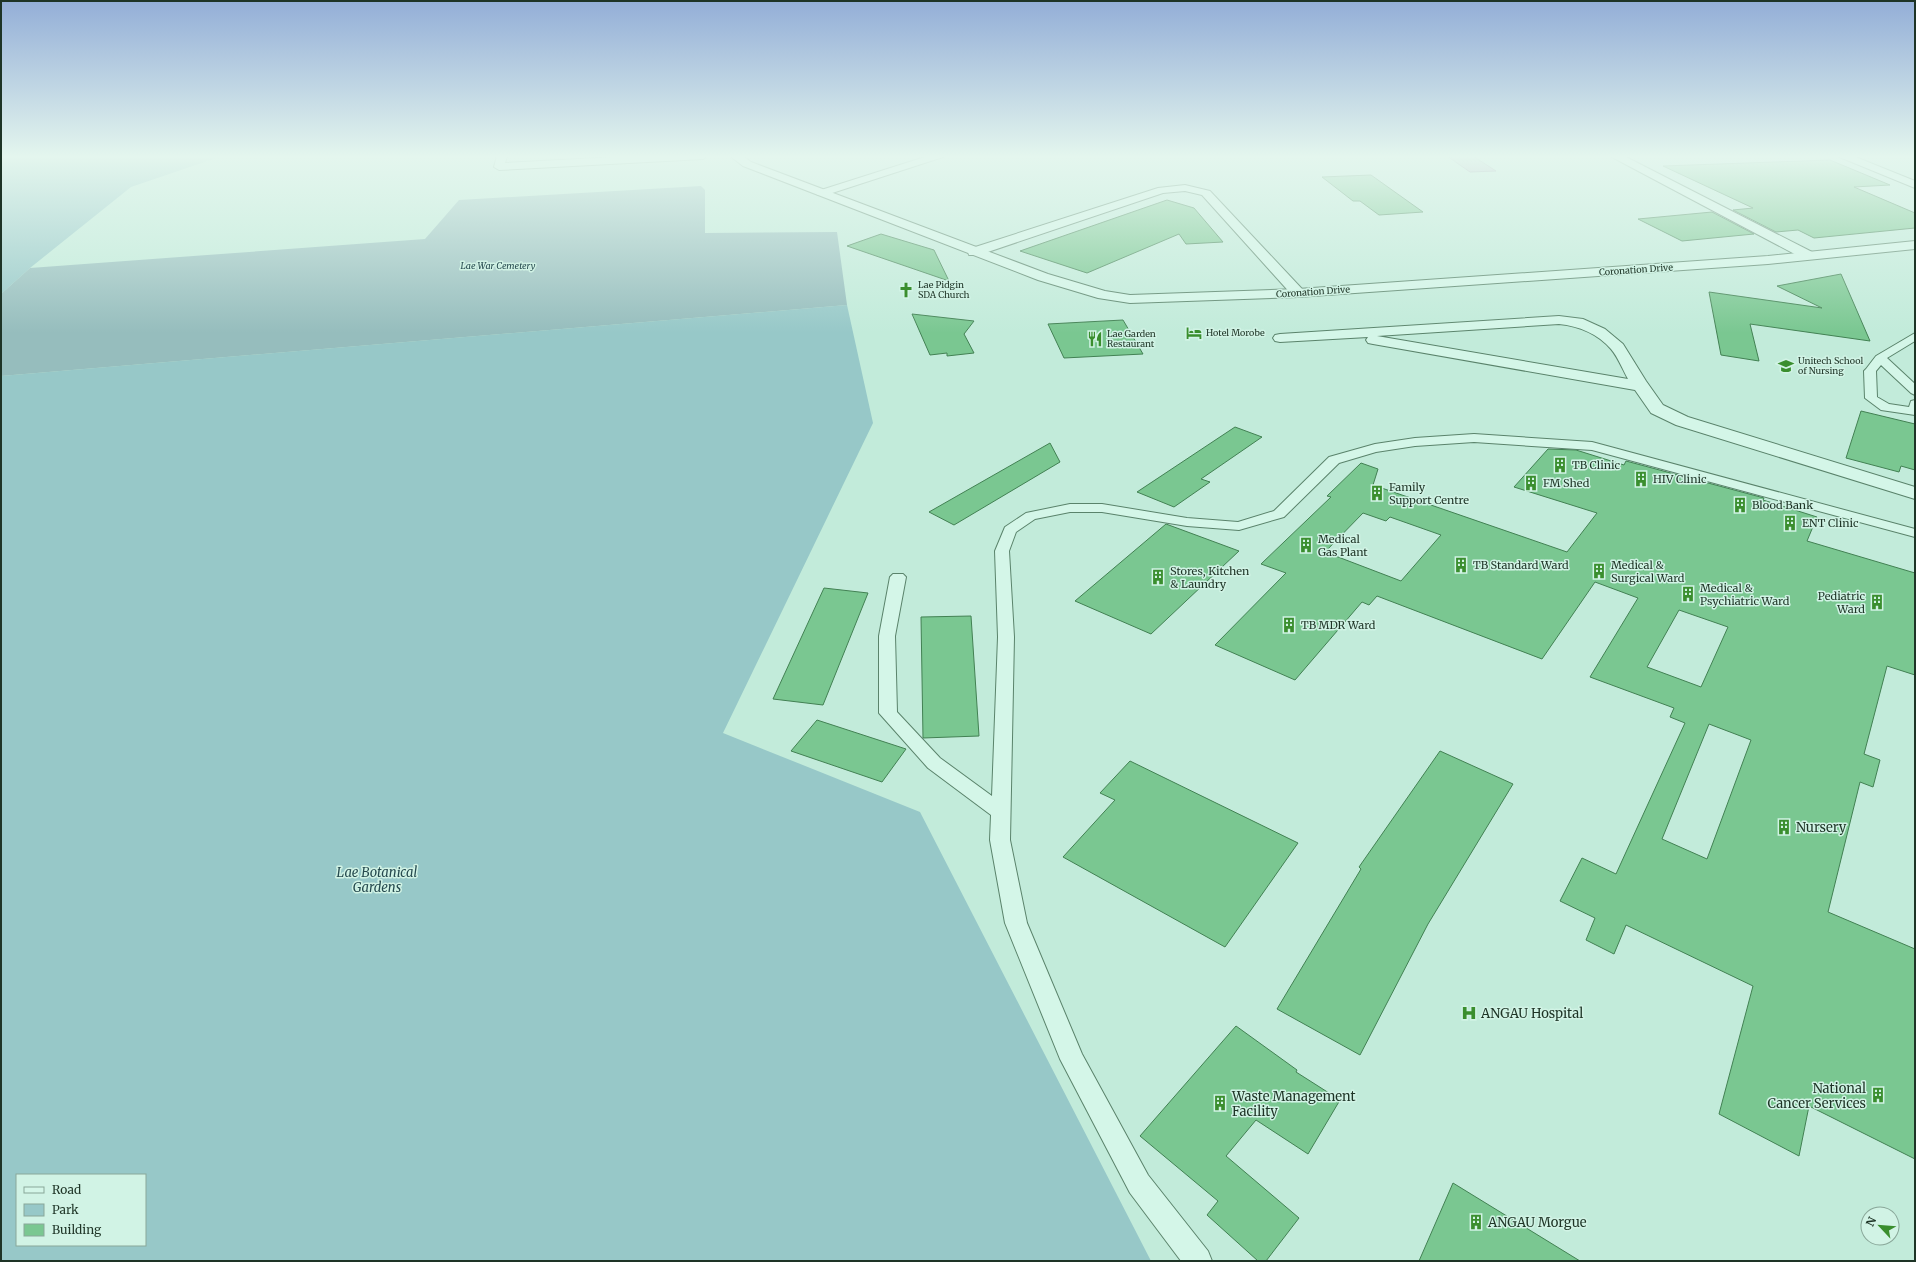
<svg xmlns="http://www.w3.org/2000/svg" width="1916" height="1262" font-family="Merriweather,serif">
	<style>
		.green { fill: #97c8c8; fill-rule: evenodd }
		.cemetery { fill: #96bdbd }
		.water { fill: #b3a4be; stroke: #7f6c8b }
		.building { fill: #7ac791; stroke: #428153; fill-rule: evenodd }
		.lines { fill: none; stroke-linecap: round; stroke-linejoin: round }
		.service-casing { stroke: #5a836b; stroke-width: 2 }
		.minor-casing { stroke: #5a836b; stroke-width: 2 }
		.tertiary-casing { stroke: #5a836b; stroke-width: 2 }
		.service { fill: #d4f6e8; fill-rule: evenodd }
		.minor { fill: #d4f6e8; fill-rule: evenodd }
		.tertiary { fill: #d4f6e8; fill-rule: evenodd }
		.labels { text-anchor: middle; stroke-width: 3; stroke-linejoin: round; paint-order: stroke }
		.far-park-label { font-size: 9px; font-style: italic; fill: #264a4f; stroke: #d1f3e5 }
		.far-street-label { font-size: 9px; fill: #1e3426; stroke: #d1f3e5 }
		.far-poi-label { font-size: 9px; fill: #1e3426; stroke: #d1f3e5; text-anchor: start }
		.poi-label { font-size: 11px; fill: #1e3426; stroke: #d1f3e5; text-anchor: start }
		.near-poi-label { font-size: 13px; fill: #1e3426; stroke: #d1f3e5; text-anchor: start }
		.near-park-label { font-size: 13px; font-style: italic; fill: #264a4f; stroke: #d1f3e5 }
	</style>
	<rect width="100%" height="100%" fill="#c2ebda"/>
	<!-- green -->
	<path class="green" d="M1,156H222L131,187L30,268L1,294Z
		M847,305L873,423L723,733L920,812L1151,1261H1V376ZM17,1175H145V1245H17Z"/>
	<!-- cemetery -->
	<path class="cemetery" d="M701,186L705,190V233L837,232L847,305L1,376V294L30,268L425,239L459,200Z"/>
	<!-- water -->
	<path class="water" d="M1447,156H1473L1496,171L1470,172Z"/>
	<!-- building -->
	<path class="building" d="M1830,160L1890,185L1854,187L1915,213V228L1814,238L1798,230L1776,232L1733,210L1753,208L1663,166Z
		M1371,175L1423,212L1379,215L1360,201H1353L1322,177Z
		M1167,200L1194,208L1223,242L1186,244L1179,234L1087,273L1020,251Z
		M1712,212L1754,234L1682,241L1638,219Z
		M881,234L934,250L949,281L847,246Z
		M1841,274L1870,341L1750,324L1759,361L1721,355L1709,292L1822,308L1777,286Z
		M912,314L974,321L964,334L974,353L947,356V353L930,355Z
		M1123,320L1143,354L1064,358L1048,324Z
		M1861,411L1915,424V470L1901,466L1899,472L1846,458Z
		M1235,427L1262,437L1201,479L1210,482L1174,507L1137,492Z
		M1050,443L1060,462L954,525L929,512Z
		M1548,449L1576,450L1624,465L1626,461L1764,498L1763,500L1817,517L1807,541L1915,573V675L1887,666L1864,754L1880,760L1873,787L1860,782L1828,912L1915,949V1159L1809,1106L1799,1156L1719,1114L1753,986L1626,925L1614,954L1586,940L1595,918L1560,901L1582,858L1616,874L1685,723L1670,717L1674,708L1590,677L1638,598L1595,582L1542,659L1377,596L1369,605L1362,602L1295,680L1215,645L1286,573L1261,564L1331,497L1327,496L1361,463L1378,469L1373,485L1567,552L1597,513L1514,487ZM1363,513L1386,521L1390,517L1441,535L1401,581L1325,552ZM1679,610L1728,627L1701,687L1647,667ZM1709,724L1751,740L1707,859L1662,839Z
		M1166,524L1239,551L1151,634L1075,601Z
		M824,588L868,593L823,705L773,699Z
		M971,616L979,736L923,738L921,617Z
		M817,720L906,749L882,782L791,751Z
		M1440,751L1513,784L1428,924L1360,1055L1277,1009L1361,869L1359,867Z
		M1130,761L1298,843L1225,947L1063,857L1115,800L1100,793Z
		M1236,1026L1297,1070L1296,1072L1340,1100L1308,1154L1256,1120L1226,1156L1299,1218L1266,1261H1258L1207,1215L1218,1201L1140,1136Z
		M1453,1183L1580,1261H1419Z"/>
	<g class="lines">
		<defs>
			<path id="service" d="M1915,333V341L1887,358L1915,384V395L1911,393L1881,365L1876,371L1877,397L1889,404L1909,407L1911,401L1915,400V415L1881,410L1865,398L1864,371L1866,369L1876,356Z
				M1474,434L1592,442L1915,529V537L1592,450L1474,442L1415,446L1376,452L1339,463L1284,517L1239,530L1187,526L1102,512H1070L1035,519L1016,532L1009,551L1014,637L1010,840L1027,923L1082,1054L1148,1175L1208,1251L1212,1261H1181L1130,1193L1060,1059L1005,923L990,840L991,815L928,768L879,713V636L890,577L893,574H903L906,577L895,636L897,712L940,758L992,796L998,637L995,551L1005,527L1026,513L1070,504H1102L1187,518L1238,522L1274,511L1329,457L1375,444L1415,438Z"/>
			<path id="minor" d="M497,156H507L505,163L635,156H708L703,159L499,170L494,167Z
				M928,156H946L826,195H818L816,193L818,191Z
				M1610,156H1624L1814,253L1815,256L1814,259H1804Z
				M1837,156H1853L1915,181V188Z
				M1185,185L1210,191L1303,290L1305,293L1303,296H1293L1202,195L1185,191L1163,193L979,255H969L968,252L969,249L1158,188Z
				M1559,316L1583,319L1605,329L1623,344L1646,381L1663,405L1688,417L1915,487V499L1676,425L1651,413L1635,390L1373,344L1368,343L1366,340L1368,337L1280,342L1275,341L1273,338L1275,335L1280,334ZM1559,324C1579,326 1598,334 1611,349C1618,357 1623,370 1628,379L1377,336Z"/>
			<path id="tertiary" d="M730,156H743L751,162L1048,274L1105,291L1130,295L1298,289L1768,256L1915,241V249L1768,264L1298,297L1130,303L1098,298L1038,280L743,166Z"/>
		</defs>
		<!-- service casing -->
		<use href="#service" class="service-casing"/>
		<!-- minor casing -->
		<use href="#minor" class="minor-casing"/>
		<!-- tertiary casing -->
		<use href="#tertiary" class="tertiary-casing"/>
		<!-- service -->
		<use href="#service" class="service"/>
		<!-- minor -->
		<use href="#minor" class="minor"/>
		<!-- tertiary -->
		<use href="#tertiary" class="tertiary"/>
	</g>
	<!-- sky -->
	<linearGradient id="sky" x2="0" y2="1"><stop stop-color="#93aed7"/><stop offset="0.47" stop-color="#e4f6ee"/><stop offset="1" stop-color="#e4f6ee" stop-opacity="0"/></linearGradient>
	<rect width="1916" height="333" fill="url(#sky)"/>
	<!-- icons -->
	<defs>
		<symbol id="church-bare" viewBox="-9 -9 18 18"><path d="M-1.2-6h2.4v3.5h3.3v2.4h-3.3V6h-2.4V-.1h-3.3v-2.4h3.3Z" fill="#3a8e2e" stroke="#d1f3e5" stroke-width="2.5" paint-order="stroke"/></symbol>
		<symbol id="hotel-bare" viewBox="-9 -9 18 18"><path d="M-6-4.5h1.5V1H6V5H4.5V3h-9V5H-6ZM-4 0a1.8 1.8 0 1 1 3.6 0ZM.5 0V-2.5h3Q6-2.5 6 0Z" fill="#3a8e2e" stroke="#d1f3e5" stroke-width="2.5" paint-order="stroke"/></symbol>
		<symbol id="restaurant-bare" viewBox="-9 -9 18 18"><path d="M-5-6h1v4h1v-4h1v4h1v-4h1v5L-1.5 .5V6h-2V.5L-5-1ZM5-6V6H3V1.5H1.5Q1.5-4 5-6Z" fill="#3a8e2e" stroke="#d1f3e5" stroke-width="2.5" paint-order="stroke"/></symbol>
		<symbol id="university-bare" viewBox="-9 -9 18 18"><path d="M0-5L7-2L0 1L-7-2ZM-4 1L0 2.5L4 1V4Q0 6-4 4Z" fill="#3a8e2e" stroke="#d1f3e5" stroke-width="2.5" paint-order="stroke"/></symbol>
		<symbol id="building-bare" viewBox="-9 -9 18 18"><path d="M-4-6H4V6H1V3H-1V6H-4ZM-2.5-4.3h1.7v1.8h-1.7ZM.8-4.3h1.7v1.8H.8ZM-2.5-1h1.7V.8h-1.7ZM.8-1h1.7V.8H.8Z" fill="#3a8e2e" stroke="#d1f3e5" stroke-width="2.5" paint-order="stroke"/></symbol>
		<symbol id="hospital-bare" viewBox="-9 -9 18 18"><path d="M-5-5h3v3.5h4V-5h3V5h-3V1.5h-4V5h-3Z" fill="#3a8e2e" stroke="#d1f3e5" stroke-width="2.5" paint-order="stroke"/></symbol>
	</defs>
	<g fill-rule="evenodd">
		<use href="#church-bare" x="895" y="279" width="22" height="22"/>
		<use href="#hotel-bare" x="1183" y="322" width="22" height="22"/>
		<use href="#restaurant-bare" x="1084" y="328" width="22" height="22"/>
		<use href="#university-bare" x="1775" y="355" width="22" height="22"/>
		<use href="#building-bare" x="1549" y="454" width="22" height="22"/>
		<use href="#building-bare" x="1630" y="468" width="22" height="22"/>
		<use href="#building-bare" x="1520" y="472" width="22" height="22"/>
		<use href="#building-bare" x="1366" y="482" width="22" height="22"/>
		<use href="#building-bare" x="1729" y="494" width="22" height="22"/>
		<use href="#building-bare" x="1779" y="512" width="22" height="22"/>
		<use href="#building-bare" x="1295" y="534" width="22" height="22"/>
		<use href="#building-bare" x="1450" y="554" width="22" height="22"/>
		<use href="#building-bare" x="1588" y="560" width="22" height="22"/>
		<use href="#building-bare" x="1147" y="566" width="22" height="22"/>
		<use href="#building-bare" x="1677" y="583" width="22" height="22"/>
		<use href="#building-bare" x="1866" y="591" width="22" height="22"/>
		<use href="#building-bare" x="1278" y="614" width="22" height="22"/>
		<use href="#building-bare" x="1773" y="816" width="22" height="22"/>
		<use href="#hospital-bare" x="1458" y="1002" width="22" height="22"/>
		<use href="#building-bare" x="1867" y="1084" width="22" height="22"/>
		<use href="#building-bare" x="1209" y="1092" width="22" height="22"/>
		<use href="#building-bare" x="1465" y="1211" width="22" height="22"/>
	</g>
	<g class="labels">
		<!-- far-park labels -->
		<g class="far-park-label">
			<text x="498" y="269">Lae War Cemetery</text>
		</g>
		<!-- far-street labels -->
		<g class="far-street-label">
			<text transform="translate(1636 270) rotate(-4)" y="3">Coronation Drive</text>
			<text transform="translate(1313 292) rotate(-4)" y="3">Coronation Drive</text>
		</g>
		<!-- far-poi labels -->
		<g class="far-poi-label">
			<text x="918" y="288">Lae Pidgin<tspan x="918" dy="10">SDA Church</tspan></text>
			<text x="1206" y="336">Hotel Morobe</text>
			<text x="1107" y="337">Lae Garden<tspan x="1107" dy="10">Restaurant</tspan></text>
			<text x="1798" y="364">Unitech School<tspan x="1798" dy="10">of Nursing</tspan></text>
		</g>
		<!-- poi labels -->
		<g class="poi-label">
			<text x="1572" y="469">TB Clinic</text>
			<text x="1653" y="483">HIV Clinic</text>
			<text x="1543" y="487">FM Shed</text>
			<text x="1389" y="491">Family<tspan x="1389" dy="13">Support Centre</tspan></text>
			<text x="1752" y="509">Blood Bank</text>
			<text x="1802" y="527">ENT Clinic</text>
			<text x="1318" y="543">Medical<tspan x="1318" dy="13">Gas Plant</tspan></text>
			<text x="1473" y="569">TB Standard Ward</text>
			<text x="1611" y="569">Medical &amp;<tspan x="1611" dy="13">Surgical Ward</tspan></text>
			<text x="1170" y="575">Stores, Kitchen<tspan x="1170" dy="13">&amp; Laundry</tspan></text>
			<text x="1700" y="592">Medical &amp;<tspan x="1700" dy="13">Psychiatric Ward</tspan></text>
			<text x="1865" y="600" text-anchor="end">Pediatric<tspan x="1865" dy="13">Ward</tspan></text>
			<text x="1301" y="629">TB MDR Ward</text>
		</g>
		<!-- near-poi labels -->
		<g class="near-poi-label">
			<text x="1796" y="832">Nursery</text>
			<text x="1481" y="1018">ANGAU Hospital</text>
			<text x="1866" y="1093" text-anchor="end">National<tspan x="1866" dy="15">Cancer Services</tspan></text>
			<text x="1232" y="1101">Waste Management<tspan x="1232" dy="15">Facility</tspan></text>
			<text x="1488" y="1227">ANGAU Morgue</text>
		</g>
		<!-- near-park labels -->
		<g class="near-park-label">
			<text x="377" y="877">Lae Botanical<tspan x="377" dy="15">Gardens</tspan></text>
		</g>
	</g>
	<!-- border -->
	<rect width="1916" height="1262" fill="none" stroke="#1e3426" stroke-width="4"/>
	<!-- legend -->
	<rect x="16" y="1174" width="130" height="72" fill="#d1f3e5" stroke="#89a799"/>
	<rect x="24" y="1187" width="20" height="6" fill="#d4f6e8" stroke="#89a799"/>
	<text x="52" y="1194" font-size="12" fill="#1e3426">Road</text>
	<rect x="24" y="1204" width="20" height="12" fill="#97c8c8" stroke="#89a799"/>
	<text x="52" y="1214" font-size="12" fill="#1e3426">Park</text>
	<rect x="24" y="1224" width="20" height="12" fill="#7ac791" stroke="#89a799"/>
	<text x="52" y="1234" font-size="12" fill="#1e3426">Building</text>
	<!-- north arrow -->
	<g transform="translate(1880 1226) rotate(296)"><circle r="19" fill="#d1f3e5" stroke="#89a799"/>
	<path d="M0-3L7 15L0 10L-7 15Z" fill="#3a8e2e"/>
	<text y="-6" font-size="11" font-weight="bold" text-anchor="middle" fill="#1e3426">N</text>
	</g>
</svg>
